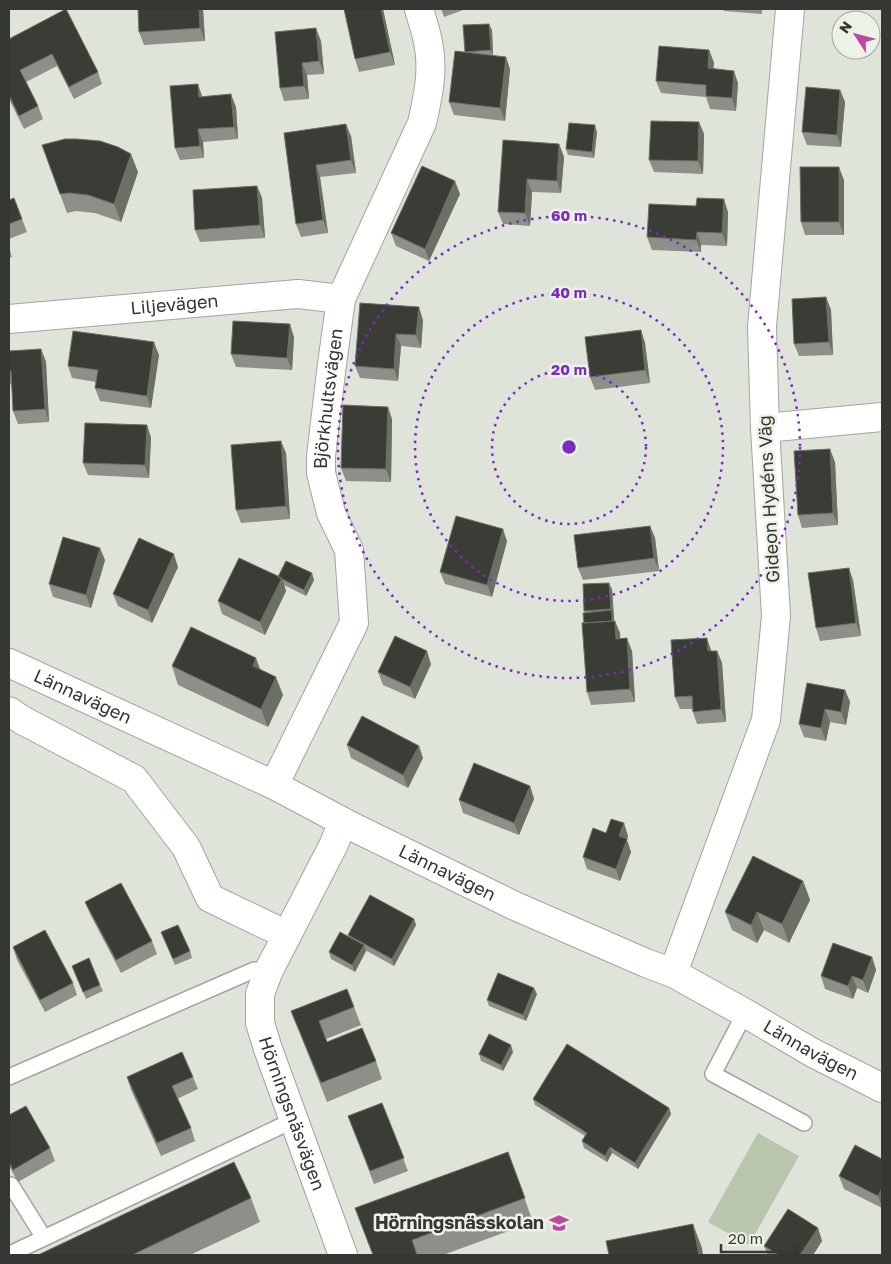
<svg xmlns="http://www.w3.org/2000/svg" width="891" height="1264" font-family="'Golos Text',sans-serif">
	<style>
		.green { fill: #b9c5ac }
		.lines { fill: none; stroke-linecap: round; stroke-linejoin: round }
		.service-casing { stroke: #a1a69c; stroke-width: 18 }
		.minor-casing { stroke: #a1a69c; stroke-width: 30 }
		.service { stroke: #fff; stroke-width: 15 }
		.minor { stroke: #fff; stroke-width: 28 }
		.wall { fill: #8c9088 }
		.shaded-wall { fill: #6b6f66 }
		.building { fill: #393d35; stroke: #6b6f66 }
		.ring { fill: none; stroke: #7b2cbf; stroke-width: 2.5; stroke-dasharray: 2.5 5 }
		.labels { text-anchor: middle; stroke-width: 5; stroke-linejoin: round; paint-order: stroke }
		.street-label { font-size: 18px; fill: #353733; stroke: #ecf2e7 }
		.poi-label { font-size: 18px; font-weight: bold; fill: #353733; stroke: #ecf2e7; text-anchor: end }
		.centre { fill: #7b2cbf; stroke: #ecf2e7; stroke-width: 2.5 }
		.ring-label { font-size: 15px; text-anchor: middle; font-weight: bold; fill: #7b2cbf; stroke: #ecf2e7; stroke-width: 5; stroke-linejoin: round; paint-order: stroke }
	</style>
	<rect width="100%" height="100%" fill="#dfe4da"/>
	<!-- green -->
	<path class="green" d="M758,1133L799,1156L749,1245L708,1222Z"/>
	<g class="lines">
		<defs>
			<path id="service" d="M745,1013L713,1074L804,1123
				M9,1077L254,970H269
				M11,1185L44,1238L294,1120
				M12,1253L44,1238"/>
			<g id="minor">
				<path id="s1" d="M9,319L298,294L341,299"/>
				<path d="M765,428L882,417"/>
				<path id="s2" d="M9,663L274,785L351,826L515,906L646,963L673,973L745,1013L813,1053L882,1088"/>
				<path d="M9,711L22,720L134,779L186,847L210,898L287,935"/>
				<path id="s3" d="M274,785L354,623L349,550L331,513L321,473V456L332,364L341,299L422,123C428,97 434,69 428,42C426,31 422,20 419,9"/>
				<path id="s4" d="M343,822L333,846L269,970L260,994V1023L268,1049L343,1255"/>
				<path d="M673,973L766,720L776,616L765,428L762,327L790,9"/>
			</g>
		</defs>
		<!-- service casing -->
		<use href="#service" class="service-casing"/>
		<!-- minor casing -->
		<use href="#minor" class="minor-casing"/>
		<!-- service -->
		<use href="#service" class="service"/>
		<!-- minor -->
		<use href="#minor" class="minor"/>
	</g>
	<!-- wall -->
	<path class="wall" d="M66,9L98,72L102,84L74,99L57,66L26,82L38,106L43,119L24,129L9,99V39Z
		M138,9H203L205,41L144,45L139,32Z
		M383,9L395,65L359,72L355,59Z
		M441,9H466L444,17Z
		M723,9H762V14L724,11Z
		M492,30L493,55L510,69L505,121L454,115L449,102L465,52Z
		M321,41L324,74L307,75L309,99L284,101L280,88Z
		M709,50L714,63L713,69L738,83L736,111L710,109L706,97L661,93L656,81Z
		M840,90L845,102L841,147L807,145L802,132Z
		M202,97L236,107L238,139L203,142L204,158L180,160L175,148Z
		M699,122L704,134L703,174L654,172L649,160Z
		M597,132L594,158L568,155L566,149Z
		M284,133L351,136L356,173L320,177L328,233L301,237L296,224Z
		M559,144L564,157L561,193L532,192L530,226L503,224L498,212Z
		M42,145L138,172L121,222L95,213L76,211L67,213Z
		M844,180V235H805L801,222Z
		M257,186L262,198L265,238L200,242L195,230Z
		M460,194L429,261L396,246L391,233Z
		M14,198L27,232L9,239V200Z
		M728,212L727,246L701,245V252L652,250L647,237Z
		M9,247L12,257L9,258Z
		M826,297L831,310L833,355L799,356L794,344Z
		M360,303L423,320L421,348L401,346L398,381L360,378L355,366Z
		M641,330L645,343L650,383L595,390L590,377Z
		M294,337L292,370L236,367L231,354Z
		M41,349L46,362L49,422L18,424L13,411L12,384L9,385V351Z
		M159,355L151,408L100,401L95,388L96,382L72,378L68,366Z
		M392,419L391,482L346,481L341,468Z
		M147,425L151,438L149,478L88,475L83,463Z
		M286,453L290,519L241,523L236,510Z
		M835,462L838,525L802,528L798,515Z
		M650,526L655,538L659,571L583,580L578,568Z
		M507,541L492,597L445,584L440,572Z
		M105,560L91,608L53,597L49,584Z
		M178,567L152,623L118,606L113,594Z
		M278,577L314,580L306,596L284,585L286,591L265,635L222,614L218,601Z
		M853,580L861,636L820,641L816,628Z
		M612,589L614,621L620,633V639L632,651L635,702L591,705L587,692L584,623L585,612L584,611Z
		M717,651L722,663L726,722L697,724L692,709H680L675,697Z
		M431,664L415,699L383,685L378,672Z
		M172,666L260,669L283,695L268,727L178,685Z
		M845,690L850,702L846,725L830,722L826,741L804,737L799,724Z
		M347,745L423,758L408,788L351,758Z
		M530,786L534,799L519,835L463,813L459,800Z
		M606,833L628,836L627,840L631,852L620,881L587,869L583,857Z
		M803,881L810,900L789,943L764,930L757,943L732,930L725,912Z
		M85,902L152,941L157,954L121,973L90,914Z
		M414,919L416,925L394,966L365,950L366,951L355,972L331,959L329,952L349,937L348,935Z
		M161,932L190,951L192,958L175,965Z
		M13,947L73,983L77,995L45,1012L17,960Z
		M872,957L876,970L868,993L857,988L853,999L825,989L821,976Z
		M72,966L100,985L103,991L86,999Z
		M537,994L526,1021L489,1006L487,1000Z
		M354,1007L361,1025L326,1039L327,1042L376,1061L382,1079L327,1102L291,1011Z
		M513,1052L503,1071L481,1061L479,1054Z
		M127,1077H193L198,1089L177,1099L191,1128L195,1141L161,1156L131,1090Z
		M533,1099L669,1108L671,1114L638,1169L612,1153L607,1162L584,1148L582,1141L585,1136L535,1105Z
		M382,1103L408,1171L374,1184L348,1116Z
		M9,1115L50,1148L55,1161L18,1182L9,1166Z
		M508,1152L533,1222L443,1255H373Z
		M882,1159V1208L844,1189L839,1176Z
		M251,1198L260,1222L190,1255H38Z
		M818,1228L822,1241L813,1255H768L764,1246Z"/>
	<!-- shaded-wall -->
	<path class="shaded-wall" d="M199,9H203L205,41L200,28Z
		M381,9H383L395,65L390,52Z
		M489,24L492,30L493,57L491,50Z
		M316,28L321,41L324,74L319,61Z
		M709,50L714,63L712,81L708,68Z
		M506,57L510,69L505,121L500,108Z
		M302,63L307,75L309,99L304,86Z
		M734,71L738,83L736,111L732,98Z
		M198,84L202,96L199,97Z
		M840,90L845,102L841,147L837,135Z
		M231,94L236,107L238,139L234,127Z
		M699,122L704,134L703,174L698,161Z
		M346,124L351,136L356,173L351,160Z
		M595,125L597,132L594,158L592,152Z
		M198,129L203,142L204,158L200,146Z
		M559,144L564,157L561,193L557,181Z
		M131,154L138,172L121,222L114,204Z
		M316,165L320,177L328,233L323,220Z
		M839,167L844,180V235L839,222Z
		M527,179L532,192L530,226L525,213Z
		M455,181L460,194L429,261L425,249Z
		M257,186L262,198L265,238L260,225Z
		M724,199L728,212L727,246L722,233Z
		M697,232L701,245V252L696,240Z
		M826,297L831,310L833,355L829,342Z
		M419,307L423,320L421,348L416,335Z
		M290,324L294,337L292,370L287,358Z
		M641,330L645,343L650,383L645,370Z
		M396,334L401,346L398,381L394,369Z
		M154,342L159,355L151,408L147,396Z
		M41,349L46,362L49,422L45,409Z
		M388,407L392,419L391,482L386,469Z
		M147,425L151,438L149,478L145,465Z
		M281,441L286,453L290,519L286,506Z
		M830,449L835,462L838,525L833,513Z
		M650,526L655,538L659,571L654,558Z
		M503,529L507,541L492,597L487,585Z
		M100,548L105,560L91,608L86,595Z
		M174,554L178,567L152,623L148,610Z
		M849,568L853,580L861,636L856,623Z
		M312,573L314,580L306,596L304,590Z
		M282,578L286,591L265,635L260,622Z
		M609,583L612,589L615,633L613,626Z
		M615,621L620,633L621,651L616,639Z
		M627,638L632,651L635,702L630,689Z
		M707,638L711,650L712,664L708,651Z
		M427,651L431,664L415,699L410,687Z
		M717,651L722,663L726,722L721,709Z
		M256,658L263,677L253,666Z
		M276,677L283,695L268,727L261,709Z
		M845,690L850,702L846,725L841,712Z
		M825,709L830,722L826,741L821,728Z
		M419,746L423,758L408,788L403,775Z
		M530,786L534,799L519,835L514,823Z
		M624,823L628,836L627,840L631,852L620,881L616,869L619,836Z
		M803,881L810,900L789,943L782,924Z
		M757,912L764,930L757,943L751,925Z
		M414,919L416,925L394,966L392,959Z
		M364,945L366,951L355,972L352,965Z
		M872,957L876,970L868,993L863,980Z
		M852,976L857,988L853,999L848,986Z
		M534,988L537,994L526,1021L523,1015Z
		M511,1045L513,1052L503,1071L501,1065Z
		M669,1108L671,1114L638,1169L635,1163Z
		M610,1147L612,1153L607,1162L605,1156Z
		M882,1188V1206L878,1196Z
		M693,1224L702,1248L703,1255H699Z
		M818,1228L822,1241L813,1255H800Z"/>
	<!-- building -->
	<path class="building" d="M66,9L98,72L69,87L52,54L20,70L38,106L19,116L9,95V39Z
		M138,9H199L200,28L139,32Z
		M344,9H381L390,52L355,59Z
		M489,24L491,50L465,52L463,25Z
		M316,28L319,61L302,63L304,86L280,88L275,32Z
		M659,46L709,50L708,68L734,71L732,98L706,96V85L656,81Z
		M455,51L506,57L500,108L449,102Z
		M198,84L199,97L231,94L234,127L198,129L200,146L175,148L170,86Z
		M806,87L840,90L837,135L802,132Z
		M651,121L699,122L698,161L649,160Z
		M569,123L595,125L592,152L566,149Z
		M346,124L351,160L316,165L323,220L296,224L284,133Z
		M65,139H77L100,141L118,147L131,154L114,204L88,195L69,193L60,194L42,145Z
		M503,140L559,144L557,181L527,179L525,213L498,212Z
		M422,166L455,181L425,249L391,233Z
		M800,167H839V222H801Z
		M257,186L260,225L195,230L193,190Z
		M14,198L22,219L9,224V200Z
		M697,198L724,199L722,233L697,232L696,240L647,237L649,204L696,206Z
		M826,297L829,342L794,344L792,299Z
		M360,303L419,307L416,335L396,334L394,369L355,366Z
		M233,321L290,324L287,358L231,354Z
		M641,330L645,370L590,377L585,337Z
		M73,331L154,342L147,396L95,388L98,370L68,366Z
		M41,349L45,409L13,411L11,371L9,372V351Z
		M343,405L388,407L386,469L341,468Z
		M85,423L147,425L145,465L83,463Z
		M281,441L286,506L236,510L231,445Z
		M830,449L833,513L798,515L794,451Z
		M456,516L503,529L487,585L440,572Z
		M650,526L654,558L578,568L574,535Z
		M63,537L100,548L86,595L49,584Z
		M139,538L174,554L148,610L113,594Z
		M239,558L282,578L260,622L218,601Z
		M286,561L312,573L304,590L278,577Z
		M849,568L856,623L816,628L808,573Z
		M609,583L611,609L584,611L583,584Z
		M612,610V621L584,623L583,613Z
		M615,621L616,639L627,638L630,689L587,692L582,623Z
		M191,627L256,658L253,666L276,677L261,709L172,666Z
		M395,636L427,651L410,687L378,672Z
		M707,638L708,651H717L721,709L693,712L692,696L675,697L671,640Z
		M807,683L845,690L841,712L825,709L821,728L799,724Z
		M362,716L419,746L403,775L347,745Z
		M474,763L530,786L514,823L459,800Z
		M611,819L624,823L619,836L627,839L616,869L583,857L593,828L606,833Z
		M753,856L803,881L782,924L757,912L751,925L725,912Z
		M121,883L152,941L116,960L85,902Z
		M370,895L414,919L392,959L348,935Z
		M178,925L190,951L173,959L161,932Z
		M45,930L73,983L40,1000L13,947Z
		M340,932L364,945L352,965L329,952Z
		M833,943L872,957L863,980L852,976L848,986L821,976Z
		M89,958L100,985L83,992L72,966Z
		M498,973L534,988L523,1015L487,1000Z
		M347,989L354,1007L319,1021L327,1042L362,1028L376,1061L321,1083L291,1011Z
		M489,1034L511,1045L501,1065L479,1054Z
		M567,1044L669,1108L635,1163L610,1147L605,1156L582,1141L587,1133L533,1099Z
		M182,1052L193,1077L172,1086L191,1128L157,1143L127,1077Z
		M382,1103L404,1158L370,1171L348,1116Z
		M26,1106L50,1148L13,1170L9,1162V1115Z
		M855,1145L882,1159V1188L878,1196L839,1176Z
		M508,1152L525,1198L412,1240L417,1255H373L355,1208Z
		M234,1162L251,1198L132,1255H38Z
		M788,1209L818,1228L800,1255H779L764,1246Z
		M693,1224L699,1255H609L606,1241Z"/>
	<!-- distance rings -->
	<g class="ring">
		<circle cx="569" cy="447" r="77"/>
		<circle cx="569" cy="447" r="154"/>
		<circle cx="569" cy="447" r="231"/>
	</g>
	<!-- icons -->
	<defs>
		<symbol id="school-bare" viewBox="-9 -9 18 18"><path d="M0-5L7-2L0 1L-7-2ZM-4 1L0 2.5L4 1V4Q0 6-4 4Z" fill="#bd49a1" stroke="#ecf2e7" stroke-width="2.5" paint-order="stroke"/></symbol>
	</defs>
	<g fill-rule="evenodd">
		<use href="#school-bare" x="545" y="1209" width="28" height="28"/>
	</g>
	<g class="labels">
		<!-- street labels -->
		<g class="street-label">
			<text dy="6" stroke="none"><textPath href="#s1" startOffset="166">Liljevägen</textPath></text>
			<text dy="6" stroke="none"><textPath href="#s3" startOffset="411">Björkhultsvägen</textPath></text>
			<text transform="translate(769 499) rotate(-93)" y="6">Gideon Hydéns Väg</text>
			<text dy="6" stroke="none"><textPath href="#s2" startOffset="81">Lännavägen</textPath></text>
			<text dy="6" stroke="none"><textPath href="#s2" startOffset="486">Lännavägen</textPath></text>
			<text dy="6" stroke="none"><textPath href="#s2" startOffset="891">Lännavägen</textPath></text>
			<text dy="6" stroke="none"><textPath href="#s4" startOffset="316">Hörningsnäsvägen</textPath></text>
		</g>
		<!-- poi labels -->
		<g class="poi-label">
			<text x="544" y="1229">Hörningsnässkolan</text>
		</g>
	</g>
	<circle cx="569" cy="447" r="8" class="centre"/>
	<g class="ring-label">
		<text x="569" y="221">60 m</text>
		<text x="569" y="298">40 m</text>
		<text x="569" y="375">20 m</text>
	</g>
	<!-- border -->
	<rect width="891" height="1264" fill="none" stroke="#353733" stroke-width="20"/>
	<!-- north arrow -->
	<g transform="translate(856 35) rotate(306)"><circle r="24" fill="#ecf2e7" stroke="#a3a79f"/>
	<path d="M0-4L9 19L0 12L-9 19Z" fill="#bd49a1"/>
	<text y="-8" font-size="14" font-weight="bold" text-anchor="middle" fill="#353733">N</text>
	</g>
	<!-- scale -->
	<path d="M721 1244v8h76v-8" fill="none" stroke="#353733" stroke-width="2.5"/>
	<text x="728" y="1244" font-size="15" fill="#353733" stroke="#ecf2e7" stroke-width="4" paint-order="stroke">20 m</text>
</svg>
